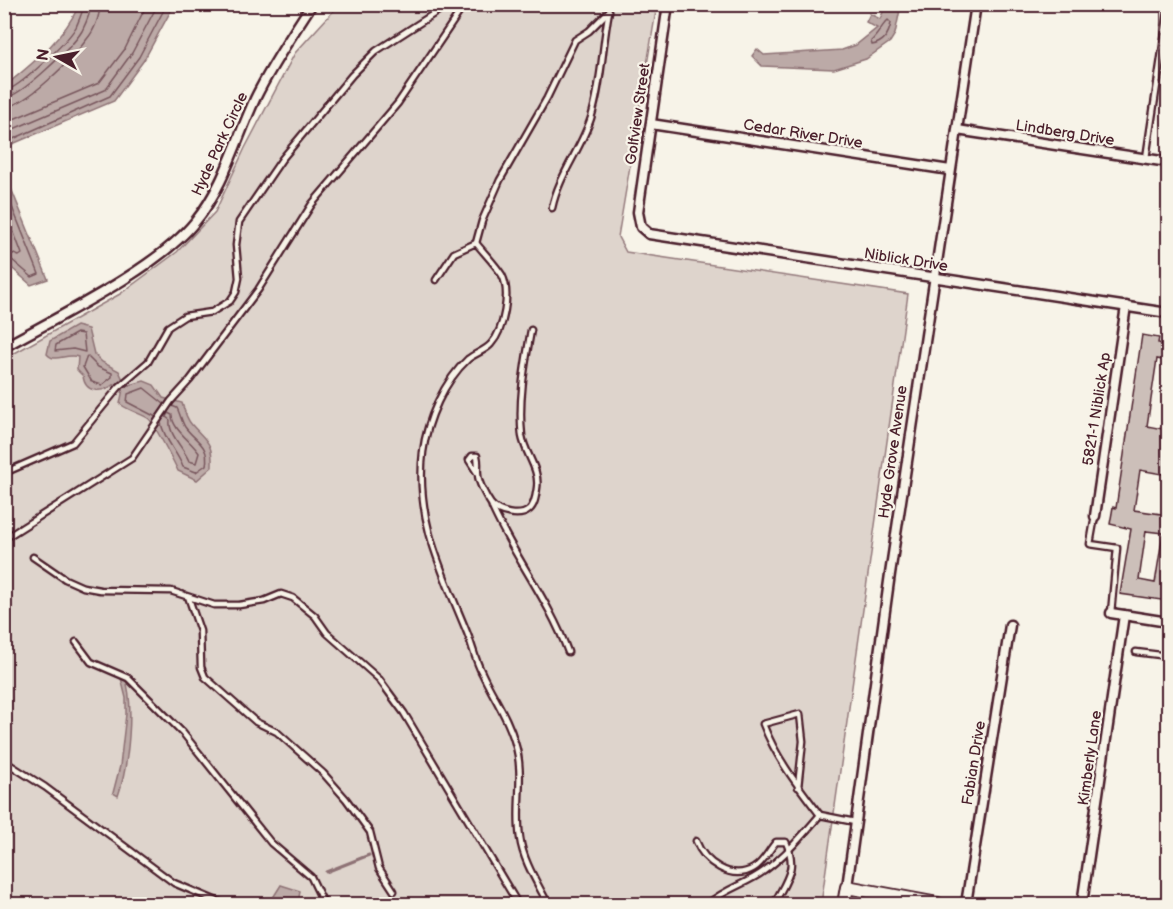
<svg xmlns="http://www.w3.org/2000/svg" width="1173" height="909" font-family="'Balsamiq Sans',sans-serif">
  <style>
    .green { fill: #ded4cc; stroke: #947a7c; stroke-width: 1.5 }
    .water { fill: #bcaaa7; stroke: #8e7275; stroke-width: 1.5 }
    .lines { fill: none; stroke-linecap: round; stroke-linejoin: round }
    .shore { stroke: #78575d; stroke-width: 1.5 }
    .stream { stroke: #8e7275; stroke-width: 3 }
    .building { fill: #ccbfb9; stroke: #4a1f2b; stroke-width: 1.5; fill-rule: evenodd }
    .lane-casing { stroke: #4a1f2b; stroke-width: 9 }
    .street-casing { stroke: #4a1f2b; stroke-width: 13 }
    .secondary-casing { stroke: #4a1f2b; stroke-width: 16 }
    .lane { stroke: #f7f3e8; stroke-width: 4.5 }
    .street { stroke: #f7f3e8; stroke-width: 8 }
    .secondary { stroke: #f7f3e8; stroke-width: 12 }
    .labels { text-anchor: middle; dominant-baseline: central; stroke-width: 4.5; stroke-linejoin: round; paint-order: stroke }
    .street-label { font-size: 15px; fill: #4a1f2b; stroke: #f7f3e8 }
  </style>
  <rect width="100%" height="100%" fill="#f7f3e8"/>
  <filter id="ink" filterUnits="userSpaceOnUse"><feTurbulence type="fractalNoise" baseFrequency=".0167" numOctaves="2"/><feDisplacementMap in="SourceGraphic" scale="12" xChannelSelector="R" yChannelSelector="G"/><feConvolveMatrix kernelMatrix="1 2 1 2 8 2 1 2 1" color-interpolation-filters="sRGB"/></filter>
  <g filter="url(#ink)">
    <polygon class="green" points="339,5 657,5 618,237 626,252 908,294 821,904 5,904 4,359 120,294 177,252 215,212 245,148 295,53"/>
    <g class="water">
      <path d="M79,5H174L144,60L114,101L10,145L6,176L48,279L31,285L5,262V86C33,63 64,39 79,5Z"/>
      <polygon points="886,5 901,5 895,34 890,42 866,59 834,69 762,66 752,56 757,49 764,55 842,50 856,45 877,28 866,22 870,14 880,19"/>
      <path d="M76,326L88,329L94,354L102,362L119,371L126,386L144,381L154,385L163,398L182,403C184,410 187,420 192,425C207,442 213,442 212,467L197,480L178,471C175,464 153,422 149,419C143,414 131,412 120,404L123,389L114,384C103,393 85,394 83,376L77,370L78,357C67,352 55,364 47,354L50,341Z"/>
      <path d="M120,674L125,677C135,705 128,768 118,796L113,793L120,766L126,714V698Z"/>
      <polygon points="281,885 300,891 298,904 269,904"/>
    </g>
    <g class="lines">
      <g class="shore">
        <path d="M888,20L891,23C889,34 884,43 872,45L871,41C879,34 881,26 888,20Z"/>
        <path d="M4,91C19,89 68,41 76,27C79,20 83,12 84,4"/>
        <path d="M4,98C21,97 73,46 82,31C86,23 91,13 91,4"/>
        <path d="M4,107C27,106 73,58 87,39C94,31 100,16 100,4"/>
        <polyline points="4,123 99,83 125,49 147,4"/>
        <polyline points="4,133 105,90 132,53 158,4"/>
        <polyline points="4,143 110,96 139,57 167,4"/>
        <polyline points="4,187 39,274 32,277 11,259 4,258"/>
        <polyline points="4,206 22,254 19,256 4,250"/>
        <polygon points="77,333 83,334 85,352 73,349 55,351 56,345"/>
        <polygon points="87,356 98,367 112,373 112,377 102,385 92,382 83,367"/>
        <path d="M168,413L172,415C172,429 191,441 199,453L196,463L189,461C183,447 168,434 170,420L166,417Z"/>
        <polyline points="156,417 127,402 128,394 144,388 164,404"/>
        <path d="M161,423C164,439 177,452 183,467L196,472L206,465C210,445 195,441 185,427C182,422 180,414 177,408L172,406"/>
      </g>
      <polyline class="stream" points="326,872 369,855"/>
    </g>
    <path class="building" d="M1142,335L1159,338L1158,343L1168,345V361L1157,359L1147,426L1168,430V475L1140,470L1134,510L1168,515V601L1120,594L1131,529L1110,524L1113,507L1116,508ZM1146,531L1163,533L1155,583L1139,580Z"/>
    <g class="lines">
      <defs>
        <g id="lane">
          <polyline points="1146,158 1168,12"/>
          <path d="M552,208C559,175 581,149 591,118C602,83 602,46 609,11"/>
          <polyline points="476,243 482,221 500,180 547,98 575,40 589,31 609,11"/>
          <path d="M436,280L454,253L476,243C484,253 495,264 502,275C511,292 504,330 491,344C485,351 475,353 468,359C444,381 427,420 423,452C415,519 442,571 466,630C472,644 475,660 482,673C493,697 508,717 515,743C525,774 515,806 520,838C523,861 538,884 548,904"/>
          <polyline points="4,473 73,443 119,387 148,362 168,327 185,316 212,312 230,301 236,292 239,278 236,245 239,222 282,159 352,75 376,51 449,4"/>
          <path d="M478,474L469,460L472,456H477C479,464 477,467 478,474C478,482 486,497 491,504C498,513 520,518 529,510C535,505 536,495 537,488C540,469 525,454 522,436C518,401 525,364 531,330"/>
          <path d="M492,507C514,557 549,600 568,652"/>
          <polyline points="1095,516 1090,544 1117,548 1111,613"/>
          <polyline points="4,539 132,458 171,401 190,380 258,290 312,204 398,103 465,4"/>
          <polyline points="33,557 65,579 83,587 100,590 171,591 214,605 239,605 264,601 281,594 293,598 315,616 327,633 379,679 404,713 518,904"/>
          <polyline points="189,599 200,631 201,667 205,677 256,722 277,732 323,773 346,799 370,832 379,868 394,891"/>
          <polyline points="76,642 91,662 128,678 183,733 271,843 311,877 324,904"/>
          <polyline points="1136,652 1168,656"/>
          <polyline points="4,761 45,787 174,883 224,904"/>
          <path d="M798,787L803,741L800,714L763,724C776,758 798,786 820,815"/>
          <path d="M696,841C704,862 731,882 754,868C763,863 769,850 776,842H786C798,869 786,880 774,904"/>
          <path d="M708,904C724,889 747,884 764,871C786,855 802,836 820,815L855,822"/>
        </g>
        <g id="street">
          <polyline points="668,4 638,212 641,227 649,234 1168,313"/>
          <polyline points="651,124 950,170"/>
          <polyline points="957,130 1168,162"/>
          <path d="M4,347C58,317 158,268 195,222C224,187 236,140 255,99C271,66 292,35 312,4"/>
          <polyline points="1095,516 1126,306"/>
          <polyline points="1111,613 1168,622"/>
          <polyline points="847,887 890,574 976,4"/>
          <polyline points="966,904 1010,625"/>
          <polyline points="1082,904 1124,615"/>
        </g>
        <polyline id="secondary" points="844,904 847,887 938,904"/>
      </defs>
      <use href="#lane" class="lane-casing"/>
      <use href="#street" class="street-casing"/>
      <use href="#secondary" class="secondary-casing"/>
      <use href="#lane" class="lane"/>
      <use href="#street" class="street"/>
      <use href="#secondary" class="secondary"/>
    </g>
  </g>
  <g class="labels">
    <g class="street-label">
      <text transform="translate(638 114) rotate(-82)">Golfview Street</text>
      <text transform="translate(1065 133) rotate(9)">Lindberg Drive</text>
      <text transform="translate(803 134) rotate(9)">Cedar River Drive</text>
      <text transform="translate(220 144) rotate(-65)">Hyde Park Circle</text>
      <text transform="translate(906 260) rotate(9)">Niblick Drive</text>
      <text transform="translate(1097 409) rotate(-81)">5821-1 Niblick Ap</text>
      <text transform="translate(893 452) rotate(-82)">Hyde Grove Avenue</text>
      <text transform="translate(1090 758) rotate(-82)">Kimberly Lane</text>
      <text transform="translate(974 763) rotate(-81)">Fabian Drive</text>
    </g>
  </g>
  <rect width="1173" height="909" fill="none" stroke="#f7f3e8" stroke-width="24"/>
  <rect x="12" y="12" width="1149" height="885" fill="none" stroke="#4a1f2b" stroke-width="2" filter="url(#ink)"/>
  <g transform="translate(57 57) rotate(279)" stroke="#f7f3e8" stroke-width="4.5" paint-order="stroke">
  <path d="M0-4.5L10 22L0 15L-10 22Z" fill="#4a1f2b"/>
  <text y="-9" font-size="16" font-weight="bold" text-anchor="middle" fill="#4a1f2b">N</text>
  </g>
</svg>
